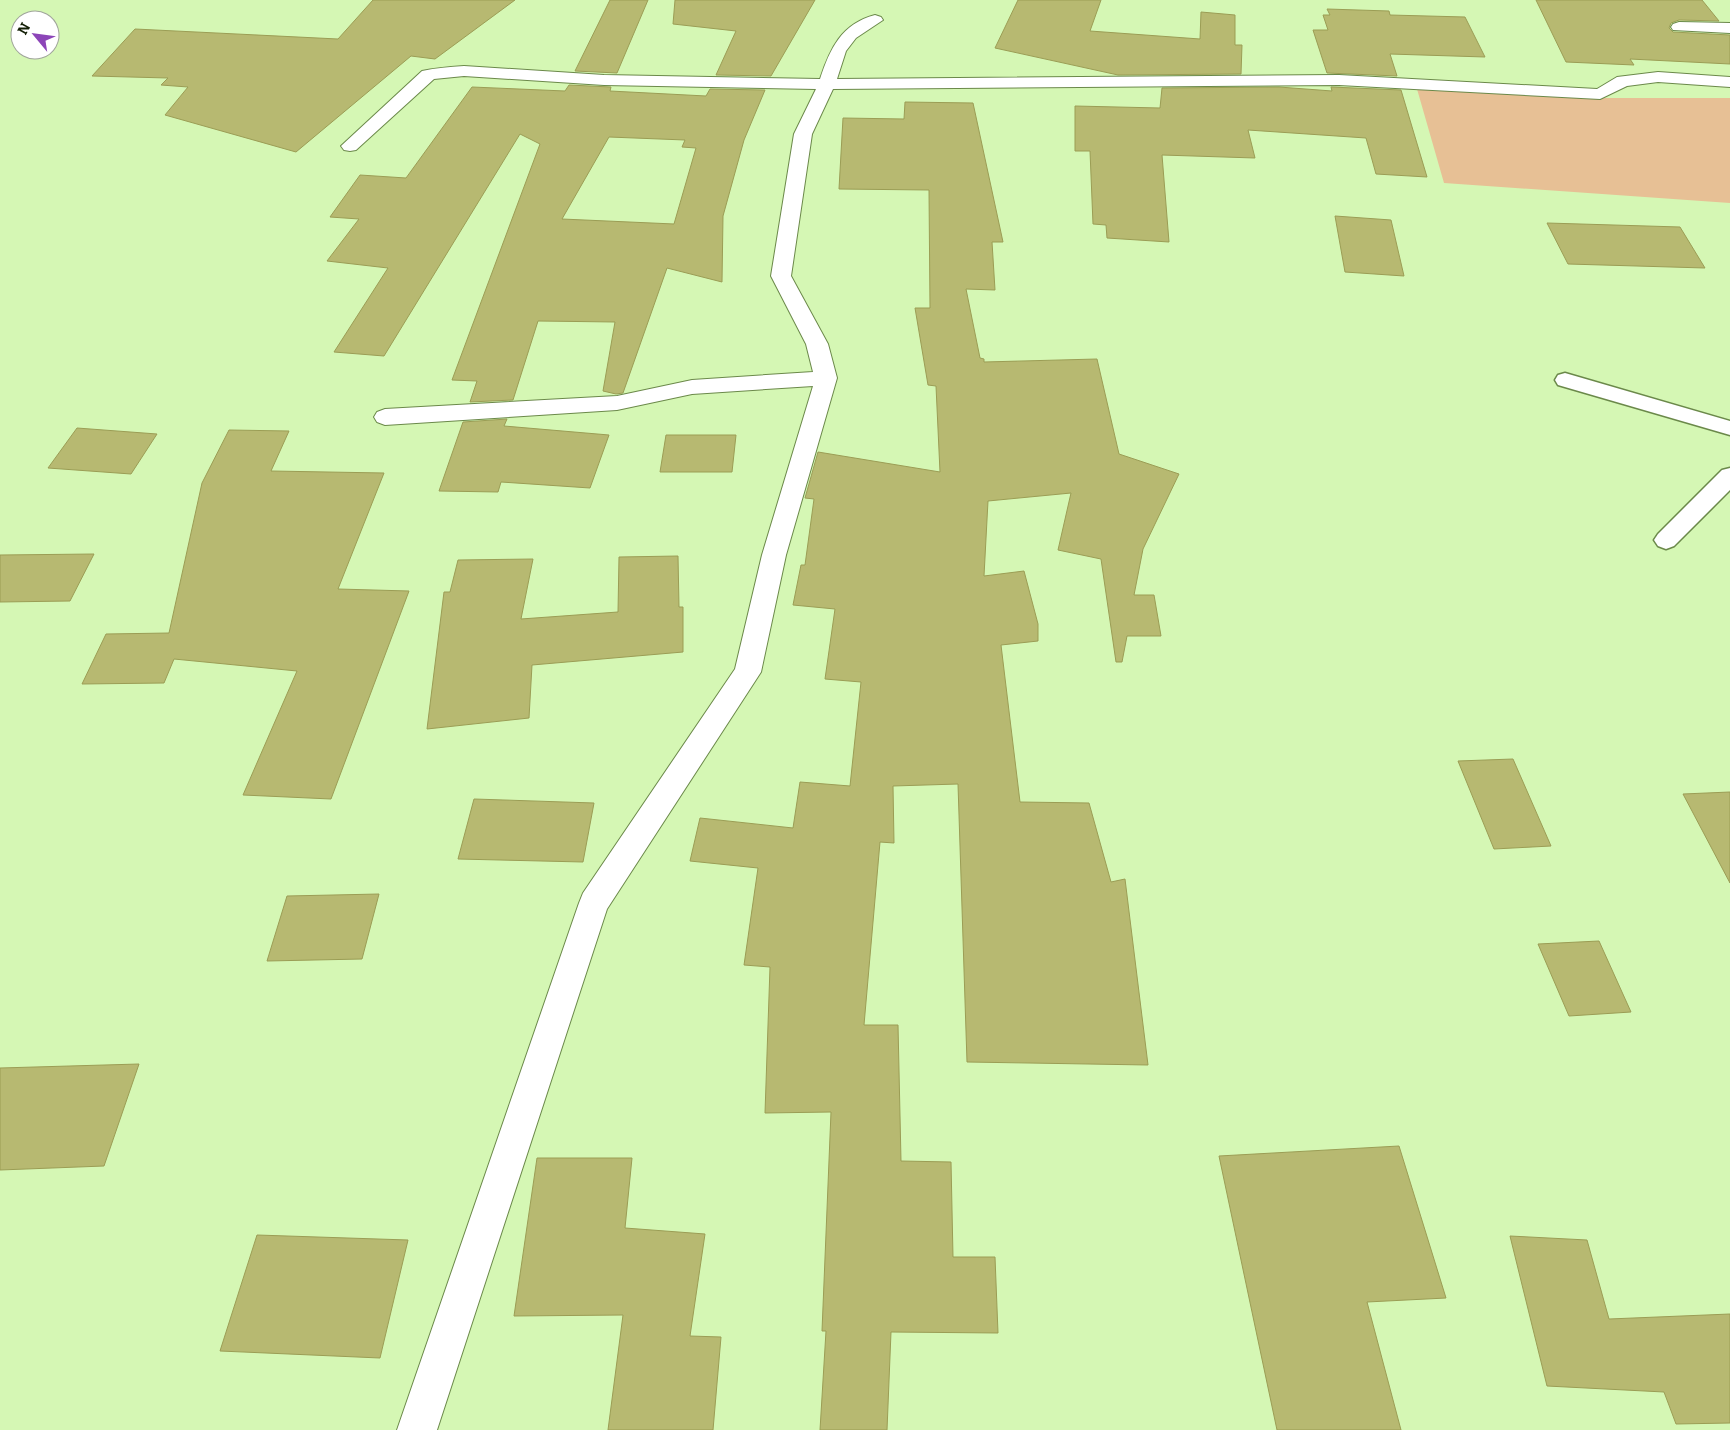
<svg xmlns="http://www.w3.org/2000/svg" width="1730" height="1430" font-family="Bitter,serif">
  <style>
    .green { fill: #e7c095 }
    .building { fill: #b7b971; stroke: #9b9d55; fill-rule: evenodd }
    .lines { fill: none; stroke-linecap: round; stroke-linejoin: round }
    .lane-casing { stroke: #6b894a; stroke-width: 3 }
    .street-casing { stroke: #6b894a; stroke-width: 2 }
    .lane { fill: #fff; fill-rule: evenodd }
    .street { fill: #fff; fill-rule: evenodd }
  </style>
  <rect width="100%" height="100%" fill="#d5f7b4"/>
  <polygon class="green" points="1417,89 1606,98 1730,98 1730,203 1444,183"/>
  <g class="building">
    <polygon points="373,0 515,0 435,59 411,56 296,152 165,115 188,87 161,85 168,78 92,76 135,29 338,39"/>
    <polygon points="610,0 648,0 617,73 575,71"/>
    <polygon points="675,0 815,0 771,76 716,75 736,31 673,24"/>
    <polygon points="1018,0 1101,0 1090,31 1200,39 1201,12 1235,15 1235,45 1242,45 1241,74 1118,75 995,48"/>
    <polygon points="1536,0 1702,0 1719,21 1679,20 1671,23 1669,28 1673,32 1730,35 1730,64 1630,59 1634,65 1566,62"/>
    <polygon points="1327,9 1389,11 1390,15 1465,17 1485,57 1390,54 1397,76 1327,73 1313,30 1328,30 1323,15 1330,15"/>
    <path d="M569,85L611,87L610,91L706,96L710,89L765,90L744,140L723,216L722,282L667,268L623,393L616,394L603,391L615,322L538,321L513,400L470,402L477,381L452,380L540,144L520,134L384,356L334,352L388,268L327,261L359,219L330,217L360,175L406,178L472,87L565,91ZM609,137L685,140L682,147L696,148L674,224L562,219Z"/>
    <polygon points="1279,87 1332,91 1331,87 1401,90 1427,177 1376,174 1366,138 1248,130 1255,158 1162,155 1169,242 1107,238 1106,225 1093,224 1090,151 1075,151 1075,106 1160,108 1162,88"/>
    <polygon points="905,102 973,103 1003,242 992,242 995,290 966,289 980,358 984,359 984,362 1097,359 1119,454 1179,474 1143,549 1134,595 1154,595 1161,636 1127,636 1122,662 1116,662 1101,559 1058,550 1071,493 988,501 984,576 1024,571 1038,624 1038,641 1001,645 1020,802 1089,803 1111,882 1125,879 1148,1065 967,1062 958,784 893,786 894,843 880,842 864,1025 898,1025 901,1161 951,1162 953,1257 995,1257 998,1333 891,1332 887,1430 820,1430 826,1331 822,1331 831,1112 765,1113 770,967 744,965 758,868 690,861 700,818 793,828 800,782 850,786 861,682 825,679 835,609 793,605 801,565 805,565 814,499 805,498 818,452 940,472 936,386 928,385 915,308 930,308 929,190 839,189 843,118 904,119"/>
    <polygon points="1335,216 1391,220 1404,276 1345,272"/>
    <polygon points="1547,223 1680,227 1705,268 1568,264"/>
    <polygon points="507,419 504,426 609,435 590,488 501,482 498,492 439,491 463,422"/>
    <polygon points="77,428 157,434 131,474 48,468"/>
    <polygon points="229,430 289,431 271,471 384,473 338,589 409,591 331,799 243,795 297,671 174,659 164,683 82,684 106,634 169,633 202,483"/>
    <polygon points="666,435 736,435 732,472 660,472"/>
    <polygon points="94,554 70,601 0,602 0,555"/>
    <polygon points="678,556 679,607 683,607 683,652 532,665 529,718 427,729 444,592 450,592 458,560 533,559 521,619 618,612 619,557"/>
    <polygon points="1513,759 1551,846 1494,849 1458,761"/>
    <polygon points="1730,792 1730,883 1683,794"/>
    <polygon points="474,799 594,803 583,862 458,859"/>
    <polygon points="379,894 362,959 267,961 287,896"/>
    <polygon points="1599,941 1631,1012 1569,1016 1538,944"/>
    <polygon points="139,1064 104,1166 0,1170 0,1068"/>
    <polygon points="1399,1146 1446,1298 1367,1302 1401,1430 1277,1430 1219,1156"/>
    <polygon points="537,1158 632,1158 625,1228 705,1234 690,1336 721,1337 713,1430 608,1430 623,1315 514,1316"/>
    <polygon points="257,1235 408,1240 380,1358 220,1351"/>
    <polygon points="1510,1236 1587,1240 1609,1319 1730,1314 1730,1423 1676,1424 1664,1392 1547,1386"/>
  </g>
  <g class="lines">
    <defs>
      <g id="lane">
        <polygon points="1565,373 1730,421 1730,435 1558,385 1555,380 1558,375"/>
        <polygon points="1730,468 1730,490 1674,546 1666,549 1658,546 1654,540 1658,534 1722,470"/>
      </g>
      <g id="street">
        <path d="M875,15L881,17L883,20L856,38L846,51L837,79L1339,75L1597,89L1617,77L1658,72L1730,77V87L1658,82L1627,86L1600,99L1339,85L833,89L812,134L791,276L828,344L837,378L786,555L761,672L607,909L437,1430H397L579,903L583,893L735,669L762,555L813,386L692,394L617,410L385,425L377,422L374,417L377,412L385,409L617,396L692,380L813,372L806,344L771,276L794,134L816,89L604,85L464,76L434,79L356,150L350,151L344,150L341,146L422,71C436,68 449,67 464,66L604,75L820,79C830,49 841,24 875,15Z"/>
        <polygon points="1679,22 1730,23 1730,33 1673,30 1671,27 1673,24"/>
      </g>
    </defs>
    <use href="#lane" class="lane-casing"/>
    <use href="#street" class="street-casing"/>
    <use href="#lane" class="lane"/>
    <use href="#street" class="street"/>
  </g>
  <g transform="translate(35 35) rotate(299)"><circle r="24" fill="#ffffff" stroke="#a0a59b"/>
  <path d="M0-4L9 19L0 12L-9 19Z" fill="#8c45b8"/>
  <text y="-8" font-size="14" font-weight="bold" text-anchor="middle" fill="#121e05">N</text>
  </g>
</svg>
